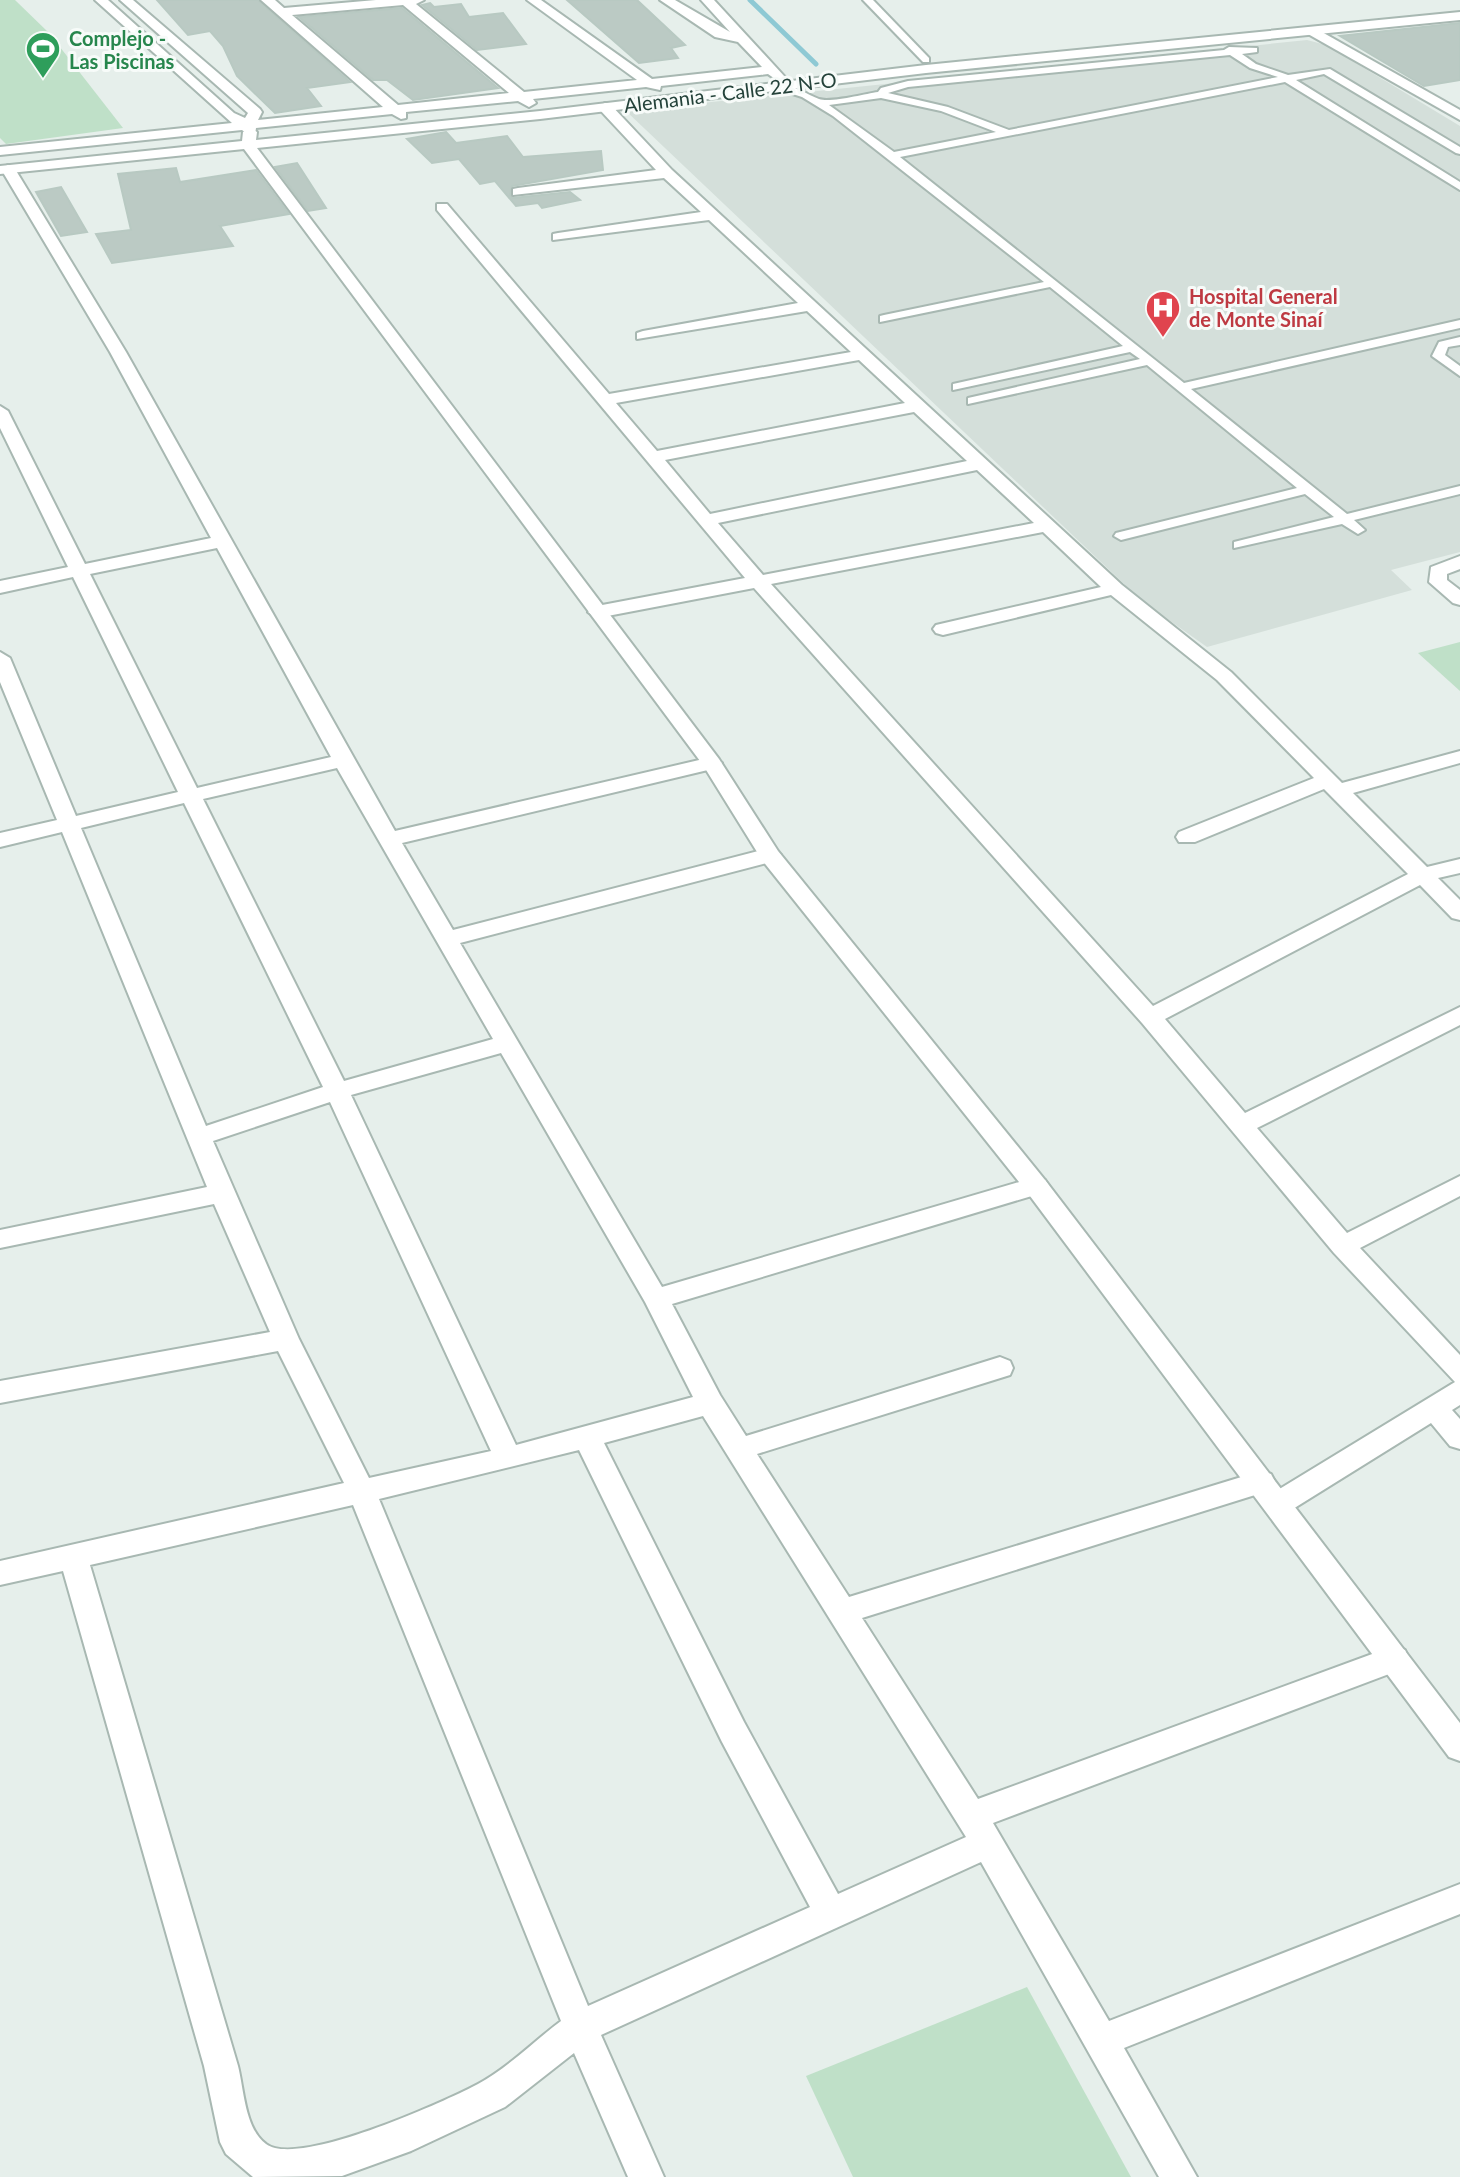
<svg xmlns="http://www.w3.org/2000/svg" width="1460" height="2177" font-family="Lato,sans-serif">
  <style>
    .built { fill: #d4dfda }
    .green { fill: #bfe0c8 }
    .lines { fill: none; stroke-linecap: round; stroke-linejoin: round }
    .stream { stroke: #8ec9d4; stroke-width: 5 }
    .building { fill: #bbcac4; stroke: #b8c9c2; stroke-width: 2 }
    .service-casing { stroke: #a8b8b2; stroke-width: 4 }
    .minor-casing { stroke: #a8b8b2; stroke-width: 4 }
    .tertiary-casing { stroke: #a8b8b2; stroke-width: 4 }
    .service { fill: #fff; fill-rule: evenodd }
    .minor { fill: #fff; fill-rule: evenodd }
    .tertiary { fill: #fff; fill-rule: evenodd }
    .labels { text-anchor: middle; dominant-baseline: central; stroke-width: 6; stroke-linejoin: round; paint-order: stroke }
    .far-leisure-label { font-size: 20px; font-weight: bold; fill: #27864d; stroke: #f7fbf9; text-anchor: start }
    .far-street-label { font-size: 20px; fill: #24423a; stroke: #f7fbf9 }
    .far-health-label { font-size: 20px; font-weight: bold; fill: #be3a42; stroke: #f7fbf9; text-anchor: start }
  </style>
  <rect width="100%" height="100%" fill="#e6efeb"/>
  <polygon class="built" points="1307,40 1326,45 1460,126 1460,552 1391,570 1412,590 1207,647 1142,601 626,111"/>
  <g class="green">
    <polygon points="0,0 15,0 49,33 123,128 6,144 0,138"/>
    <polygon points="1460,642 1460,691 1418,653"/>
    <polygon points="1027,1987 1131,2177 853,2177 806,2076"/>
  </g>
  <g class="lines">
    <polyline class="stream" points="750,0 816,64"/>
  </g>
  <g class="building">
    <polygon points="157,0 258,0 350,82 307,88 321,106 275,113 237,76 223,46 210,31 188,35"/>
    <polygon points="567,0 637,0 685,45 671,48 678,58 639,63"/>
    <polygon points="430,3 434,7 461,4 469,17 503,13 526,44 477,50 422,5"/>
    <polygon points="402,8 498,88 413,100 387,80 373,80 299,17"/>
    <polygon points="1460,23 1460,80 1424,86 1340,36"/>
    <polygon points="446,132 456,143 507,136 523,157 601,151 603,170 512,186 510,195 513,198 570,192 580,200 542,208 538,203 516,206 495,181 480,184 459,159 432,163 407,139"/>
    <polygon points="297,163 326,208 308,211 275,167"/>
    <polygon points="176,168 180,182 256,170 289,214 220,226 233,246 112,263 96,234 131,230 118,174"/>
    <polygon points="61,187 87,232 61,236 36,192"/>
  </g>
  <g class="lines">
    <defs>
      <g id="service">
        <polygon points="863,0 873,0 929,58 929,62 923,62"/>
        <path d="M1229,47L1257,48V52L1242,54L1256,64L1288,75L1330,69L1460,147V154L1456,153L1324,74L1296,80L1460,182V190L1285,82L900,157L1184,383L1460,320V328L1191,389L1347,514L1460,486V494L1354,520L1365,530L1358,534L1342,524L1234,548V542L1334,517L1305,494L1121,540L1114,536L1116,533L1297,488L1147,365L968,404V398L1140,359L1130,352L953,390V384L1123,346L1050,287L880,322V316L884,315L1044,282L833,116L802,97L771,87C785,79 806,94 819,99C831,103 864,94 878,92L881,88L908,81L1224,50ZM1230,55L1250,68L1278,77L1009,130L948,107L888,93L908,87ZM881,98L941,111L996,132L894,152L829,105Z"/>
        <polygon points="1460,337 1460,345 1448,347 1445,355 1460,366 1460,376 1432,356 1439,342"/>
      </g>
      <g id="minor">
        <path d="M95,0H108L234,113L245,118L248,113L120,0H133L260,109L262,112L258,120L383,107L261,0H275L284,8L376,0H424L416,4L524,92L637,80L527,0H541L652,79L762,67L738,42L715,37L660,0H675L730,32L701,0H714L785,77L778,81L768,74L661,86L660,90L646,87L533,99L536,103L529,107L518,101L406,112V118L401,119L392,114L256,128L255,135L250,136L242,130L0,155V147L232,123ZM403,5L509,93L398,105L292,15Z"/>
        <polygon points="1313,27 1460,110 1460,120 1308,34 1307,31"/>
        <path d="M605,103L610,104L672,170L1122,585L1231,672L1342,783L1460,751V763L1353,793L1427,867L1460,859V873L1438,878L1460,900V920L1452,918L1420,885L1165,1019L1245,1113L1460,1007V1025L1257,1128L1347,1233L1460,1176V1196L1360,1248L1460,1355V1405L1452,1410L1460,1419V1449L1450,1446L1431,1423L1288,1512L1278,1516L1268,1512L1264,1504L1268,1496L1455,1382L1334,1253L1142,1023L754,588L597,618L588,612L597,606L745,578L437,210V204H447L609,394L851,352L807,311L637,339V333L643,331L798,303L709,220L553,240V234L558,233L701,212L664,178L513,195V189L518,188L656,170L600,110L598,107ZM859,360L905,403L657,451L616,403ZM914,412L967,461L710,514L665,460ZM977,470L1034,523L763,575L718,523ZM1043,532L1101,587L936,625L933,629L936,633L943,635L1111,595L1217,680L1314,778L1179,832L1176,837L1179,842H1195L1324,789L1408,874L1153,1006L771,584Z"/>
        <path d="M8,165L15,169L126,352L395,831L712,757L722,763L712,769L402,843L453,930L770,848L781,855L778,860L460,943L662,1287L1036,1177L1045,1180L1049,1186L1045,1192L672,1304L720,1395L746,1436L1000,1357L1010,1361L1013,1368L1010,1375L757,1454L849,1597L1261,1471L1271,1474L1275,1482L1271,1490L862,1618L978,1799L1394,1646L1405,1650L1409,1659L1405,1668L993,1823L1109,2021L1460,1884V1914L1124,2048L1197,2177H1159L981,1862L601,2035L664,2177H628L574,2053L505,2107L411,2151L342,2176L253,2177L226,2154L220,2142L204,2066L63,1571L0,1585V1561L344,1483L278,1351L0,1403V1381L270,1332L214,1204L0,1248V1230L207,1187L62,832L0,847V833L57,820L0,682V652L10,658L76,816L178,792L73,577L0,593V581L68,567L0,428V406L8,411L85,564L211,538L110,352L1,169ZM217,548L331,757L197,788L90,574ZM337,768L493,1039L344,1081L203,799ZM184,803L323,1087L206,1126L81,828ZM501,1053L645,1302L693,1397L516,1445L351,1095ZM330,1102L491,1451L369,1478L299,1339L213,1141ZM703,1416L966,1837L838,1894L744,1722L604,1443ZM579,1450L722,1742L810,1907L588,2006L379,1499ZM353,1505L561,2021C534,2041 508,2068 478,2084C444,2102 298,2168 266,2144C245,2129 244,2090 238,2066L90,1565Z"/>
        <polygon points="1460,556 1460,569 1447,574 1447,580 1460,590 1460,605 1453,603 1429,582 1431,567"/>
      </g>
      <polygon id="tertiary" points="1460,12 1460,20 926,73 540,119 257,148 719,759 778,851 1045,1180 1460,1723 1460,1761 1449,1757 1027,1192 762,860 703,765 244,149 0,174 0,166 242,141 243,132 250,128 257,132 256,140 540,111 926,65"/>
    </defs>
    <use href="#service" class="service-casing"/>
    <use href="#minor" class="minor-casing"/>
    <use href="#tertiary" class="tertiary-casing"/>
    <use href="#service" class="service"/>
    <use href="#minor" class="minor"/>
    <use href="#tertiary" class="tertiary"/>
  </g>
  <defs>
    <symbol id="stadium-pin" viewBox="-11 -11 22 30"><path d="M0 17L-7.5 6A9.5 9.5 0 1 1 7.5 6Z" fill="#2e9e5b" stroke="#f7fbf9"/><path d="M0-5a6.5 5 0 1 0 0 10a6.5 5 0 1 0 0-10ZM-3.5-1.8h7v3.6h-7Z" fill="#fff"/></symbol>
    <symbol id="hospital-pin" viewBox="-11 -11 22 30"><path d="M0 17L-7.5 6A9.5 9.5 0 1 1 7.5 6Z" fill="#e0444e" stroke="#f7fbf9"/><path d="M-5-5h3v3.5h4V-5h3V5h-3V1.5h-4V5h-3Z" fill="#fff"/></symbol>
  </defs>
  <g fill-rule="evenodd">
    <use href="#stadium-pin" x="23" y="29" width="40" height="54"/>
    <use href="#hospital-pin" x="1143" y="288" width="40" height="54"/>
  </g>
  <g class="labels">
    <g class="far-leisure-label">
      <text x="69" y="38">Complejo -<tspan x="69" dy="23">Las Piscinas</tspan></text>
    </g>
    <g class="far-street-label">
      <text transform="translate(730 92) rotate(-7)">Alemania - Calle 22 N-O</text>
    </g>
    <g class="far-health-label">
      <text x="1189" y="296">Hospital General<tspan x="1189" dy="23">de Monte Sinaí</tspan></text>
    </g>
  </g>
</svg>
